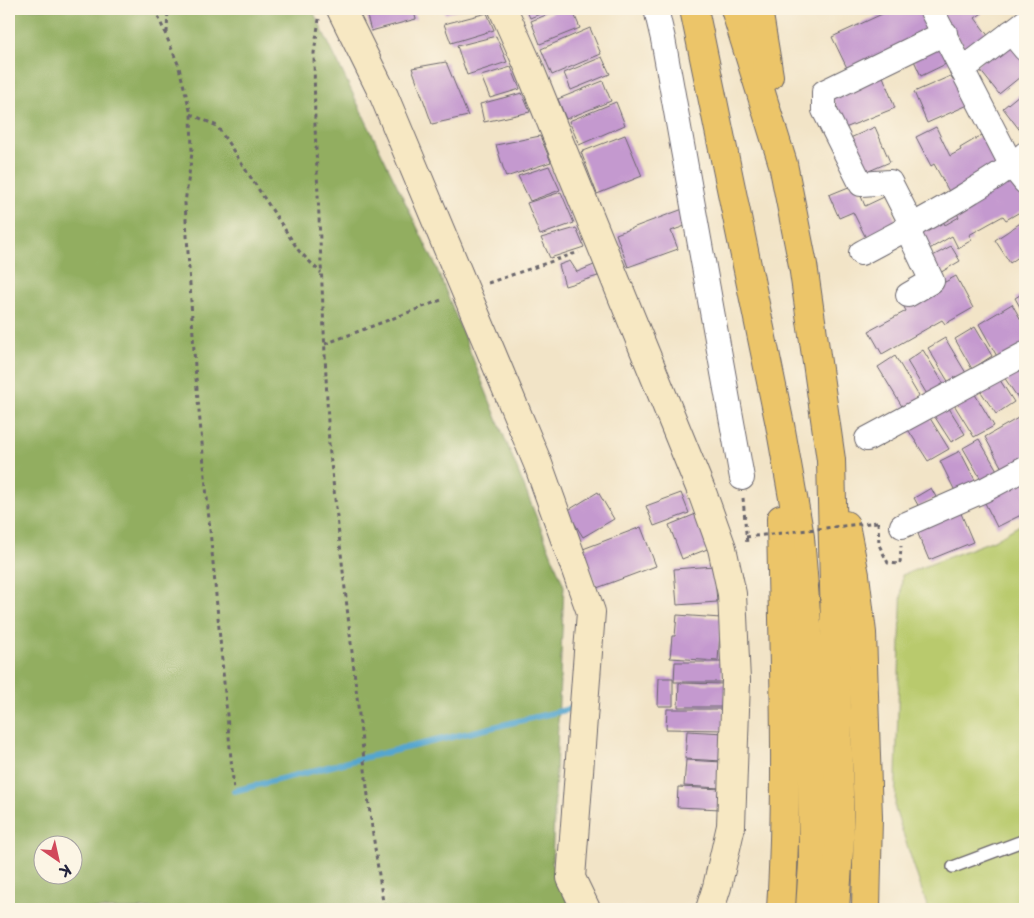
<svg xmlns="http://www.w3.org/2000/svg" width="1034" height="918" font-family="'Playpen Sans',sans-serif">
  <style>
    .green { fill: #b9ca6d; stroke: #6e7654 }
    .forest { fill: #92ae60; stroke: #5a684e; fill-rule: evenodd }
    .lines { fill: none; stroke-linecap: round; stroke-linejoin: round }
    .stream { stroke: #54a6cf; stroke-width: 6 }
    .building { fill: #c499cf }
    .lane-casing { stroke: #6b666c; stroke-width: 14 }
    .street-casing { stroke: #6b666c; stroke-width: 26 }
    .secondary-casing { stroke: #6b666c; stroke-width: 30 }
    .primary-casing { stroke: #6b666c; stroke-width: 30 }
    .path { stroke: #6b666c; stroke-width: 3; stroke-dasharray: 4 4; stroke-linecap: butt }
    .lane { stroke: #fff; stroke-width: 11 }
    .street { stroke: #fff; stroke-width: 24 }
    .secondary { stroke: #f7e8c3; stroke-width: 28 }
    .primary { stroke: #ecc569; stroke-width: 28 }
    .path-bridge { stroke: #6b666c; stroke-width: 3; stroke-dasharray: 4 4; stroke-linecap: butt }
  </style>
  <rect width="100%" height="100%" fill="#fcf5e5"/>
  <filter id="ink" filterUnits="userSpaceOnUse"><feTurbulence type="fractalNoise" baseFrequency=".02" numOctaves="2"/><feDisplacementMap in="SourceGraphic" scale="10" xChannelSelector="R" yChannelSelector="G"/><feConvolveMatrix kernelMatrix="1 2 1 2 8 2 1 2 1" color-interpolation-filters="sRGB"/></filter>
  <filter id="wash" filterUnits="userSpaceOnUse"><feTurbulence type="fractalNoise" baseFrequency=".0096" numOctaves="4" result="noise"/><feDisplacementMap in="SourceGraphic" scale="20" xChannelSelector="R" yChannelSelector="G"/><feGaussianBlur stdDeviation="1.12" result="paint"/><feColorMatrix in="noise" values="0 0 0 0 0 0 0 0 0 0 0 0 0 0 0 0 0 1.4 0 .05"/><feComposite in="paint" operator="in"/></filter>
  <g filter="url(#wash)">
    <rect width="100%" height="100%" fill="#f2e4c7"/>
    <polygon class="green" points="1025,522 1025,909 928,909 895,809 902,575 994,540"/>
    <path class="forest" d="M9,9H312L435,264L564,586L552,863L571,909H9ZM42,846H72V876H42Z"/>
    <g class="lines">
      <polyline class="stream" points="234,791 363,758 578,707"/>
    </g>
    <g id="blocks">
      <g class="building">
        <polygon points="365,9 413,9 416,19 371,31"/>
        <polygon points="444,9 462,9 445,14"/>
        <polygon points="526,9 552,9 530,18"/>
        <polygon points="561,9 572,9 580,28 540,44 531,21"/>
        <polygon points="893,9 918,9 931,35 848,70 832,37"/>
        <polygon points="938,9 988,9 975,18 992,41 971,57"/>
        <polygon points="487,13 494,30 451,43 444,24"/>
        <polygon points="590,28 601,54 552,75 541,49"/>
        <polygon points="496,36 507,62 467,75 457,46"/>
        <polygon points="940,40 950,62 921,76 911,54"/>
        <polygon points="1008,40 1025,62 1025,73 999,94 976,65"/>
        <polygon points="602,57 610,74 571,90 564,73"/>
        <polygon points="446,62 468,116 432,124 412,68"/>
        <polygon points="511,67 520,89 490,98 481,76"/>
        <polygon points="881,71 895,108 845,128 830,91"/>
        <polygon points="955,74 968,105 927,123 914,92"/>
        <polygon points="603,81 611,101 566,119 558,99"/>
        <polygon points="1025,90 1025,137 1003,108"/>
        <polygon points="522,93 530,112 484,122 480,104"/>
        <polygon points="616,102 625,125 579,145 569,121"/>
        <polygon points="875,127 890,162 862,174 848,139"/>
        <polygon points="936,127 950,156 961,150 960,148 982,135 1001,170 952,197 934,164 931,166 916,137"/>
        <polygon points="625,135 642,176 597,194 581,152"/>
        <polygon points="540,136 551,162 506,177 496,145"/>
        <polygon points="549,166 560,190 530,201 518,176"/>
        <polygon points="1014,176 1025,197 1025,209 1006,220 1003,216 969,235 972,240 958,248 952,236 926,251 916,233 942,219 945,225 959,217 955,210"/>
        <polygon points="856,184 865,206 884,197 897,223 866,238 853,212 839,218 829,195"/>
        <polygon points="561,192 574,223 540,235 527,203"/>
        <polygon points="691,206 696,222 671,231 678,249 628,267 616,234"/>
        <polygon points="1025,220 1025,265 1020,256 1010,263 995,240"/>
        <polygon points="576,228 584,247 550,258 541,238"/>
        <polygon points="951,246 960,261 938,274 929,258"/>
        <polygon points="570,261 577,272 594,265 598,276 565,286 559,265"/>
        <polygon points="956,276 973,308 945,324 942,320 882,354 869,331 906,311 903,305"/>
        <polygon points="1025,292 1025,316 1015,298"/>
        <polygon points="1012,304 1025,327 1025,344 999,360 979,324"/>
        <polygon points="975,327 992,356 972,369 955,339"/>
        <polygon points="945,338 966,373 949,383 928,348"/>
        <polygon points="923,350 945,386 928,396 907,361"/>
        <polygon points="895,356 923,403 906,413 878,367"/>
        <polygon points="1016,364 1025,378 1025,397 1020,401 1002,374"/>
        <polygon points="998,377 1014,402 996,414 979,389"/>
        <polygon points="973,391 994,426 974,437 953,403"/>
        <polygon points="947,405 965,434 951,442 933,414"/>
        <polygon points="1025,414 1025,460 1004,472 985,437"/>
        <polygon points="928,415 949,449 928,461 907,428"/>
        <polygon points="979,439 998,472 982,481 963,448"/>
        <polygon points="960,451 976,482 956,493 940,461"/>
        <polygon points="1025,478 1025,513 997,527 983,499"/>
        <polygon points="931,488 936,497 919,507 914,498"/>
        <polygon points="598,492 614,519 583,537 567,511"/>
        <polygon points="681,493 689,513 654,526 646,506"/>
        <polygon points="960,511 973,542 929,560 916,529"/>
        <polygon points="696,514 710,548 682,559 669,525"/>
        <polygon points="641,527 656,566 597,588 583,549"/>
        <polygon points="714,566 717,602 677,605 674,569"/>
        <polygon points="677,615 721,618 718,661 670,658 672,636 675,636"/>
        <polygon points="675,662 722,662 722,682 674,682"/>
        <polygon points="659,678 673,678 673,706 658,706"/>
        <polygon points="679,683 725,684 725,707 678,707"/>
        <polygon points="667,709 723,709 723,730 666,729"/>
        <polygon points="687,731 725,733 723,761 685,759"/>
        <polygon points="686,760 722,762 721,788 684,786"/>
        <polygon points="678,787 722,789 721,809 677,807"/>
      </g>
    </g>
  </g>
  <g filter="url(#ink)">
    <use href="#blocks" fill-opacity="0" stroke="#6b666c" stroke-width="1"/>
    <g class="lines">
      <defs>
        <polyline id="lane" points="953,867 1025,840"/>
        <g id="street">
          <polyline points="656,9 663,39 742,478"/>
          <polyline points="931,9 1012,166 1025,182"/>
          <polyline points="1011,32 1025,49"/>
          <polyline points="962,70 1025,22"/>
          <polyline points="913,227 890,182 861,184 824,110 824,92 945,33"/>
          <polyline points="907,229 932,281 908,295"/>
          <path d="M861,253C898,233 936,214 972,191C991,180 1009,169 1025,154"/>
          <polyline points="867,439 1025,354"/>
          <polyline points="902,526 984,490 1025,468"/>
        </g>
        <g id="secondary">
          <polyline points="341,9 384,96 538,464 591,612 571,878 586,909"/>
          <polyline points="503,9 528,65 703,495 722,548 732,594 736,681 731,826 717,887 710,909"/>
        </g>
        <g id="primary">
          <polyline points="694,9 780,425 800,537 808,637 812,753 813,863 810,909"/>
          <polyline points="735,9 783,164 803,265 831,460 840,836 835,909"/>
          <polyline points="758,9 769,76"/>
          <polyline points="845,525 855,575 862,633 868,817 866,909"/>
          <path d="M781,909C789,779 783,649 781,519"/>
        </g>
      </defs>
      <use href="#lane" class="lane-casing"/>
      <use href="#street" class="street-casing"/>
      <use href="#secondary" class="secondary-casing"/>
      <use href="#primary" class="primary-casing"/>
      <g class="path">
        <polyline points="155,9 178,64 191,114 192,153 185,203 195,367 234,791"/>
        <polyline points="319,19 314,53 315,126 329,445 370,814 384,909"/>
        <polyline points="167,33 168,9"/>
        <polyline points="191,114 217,126 299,251 321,273"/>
        <polyline points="488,283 579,252"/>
        <polyline points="325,344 444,299"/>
        <polyline points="743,498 747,544"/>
        <polyline points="878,522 879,545 888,563 900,564 901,546"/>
      </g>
      <use href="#lane" class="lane"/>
      <use href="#street" class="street"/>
      <use href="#secondary" class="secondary"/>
      <use href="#primary" class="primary"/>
      <polyline class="path-bridge" points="746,537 878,522"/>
    </g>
  </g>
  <rect width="1034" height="918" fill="none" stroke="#fcf5e5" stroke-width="30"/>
  <g transform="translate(58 860) rotate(146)"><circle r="24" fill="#fcf5e5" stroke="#a5a1a1"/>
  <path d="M0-4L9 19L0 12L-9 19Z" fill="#d1495b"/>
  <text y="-8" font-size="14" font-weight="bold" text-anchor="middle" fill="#22223b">K</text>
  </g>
</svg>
